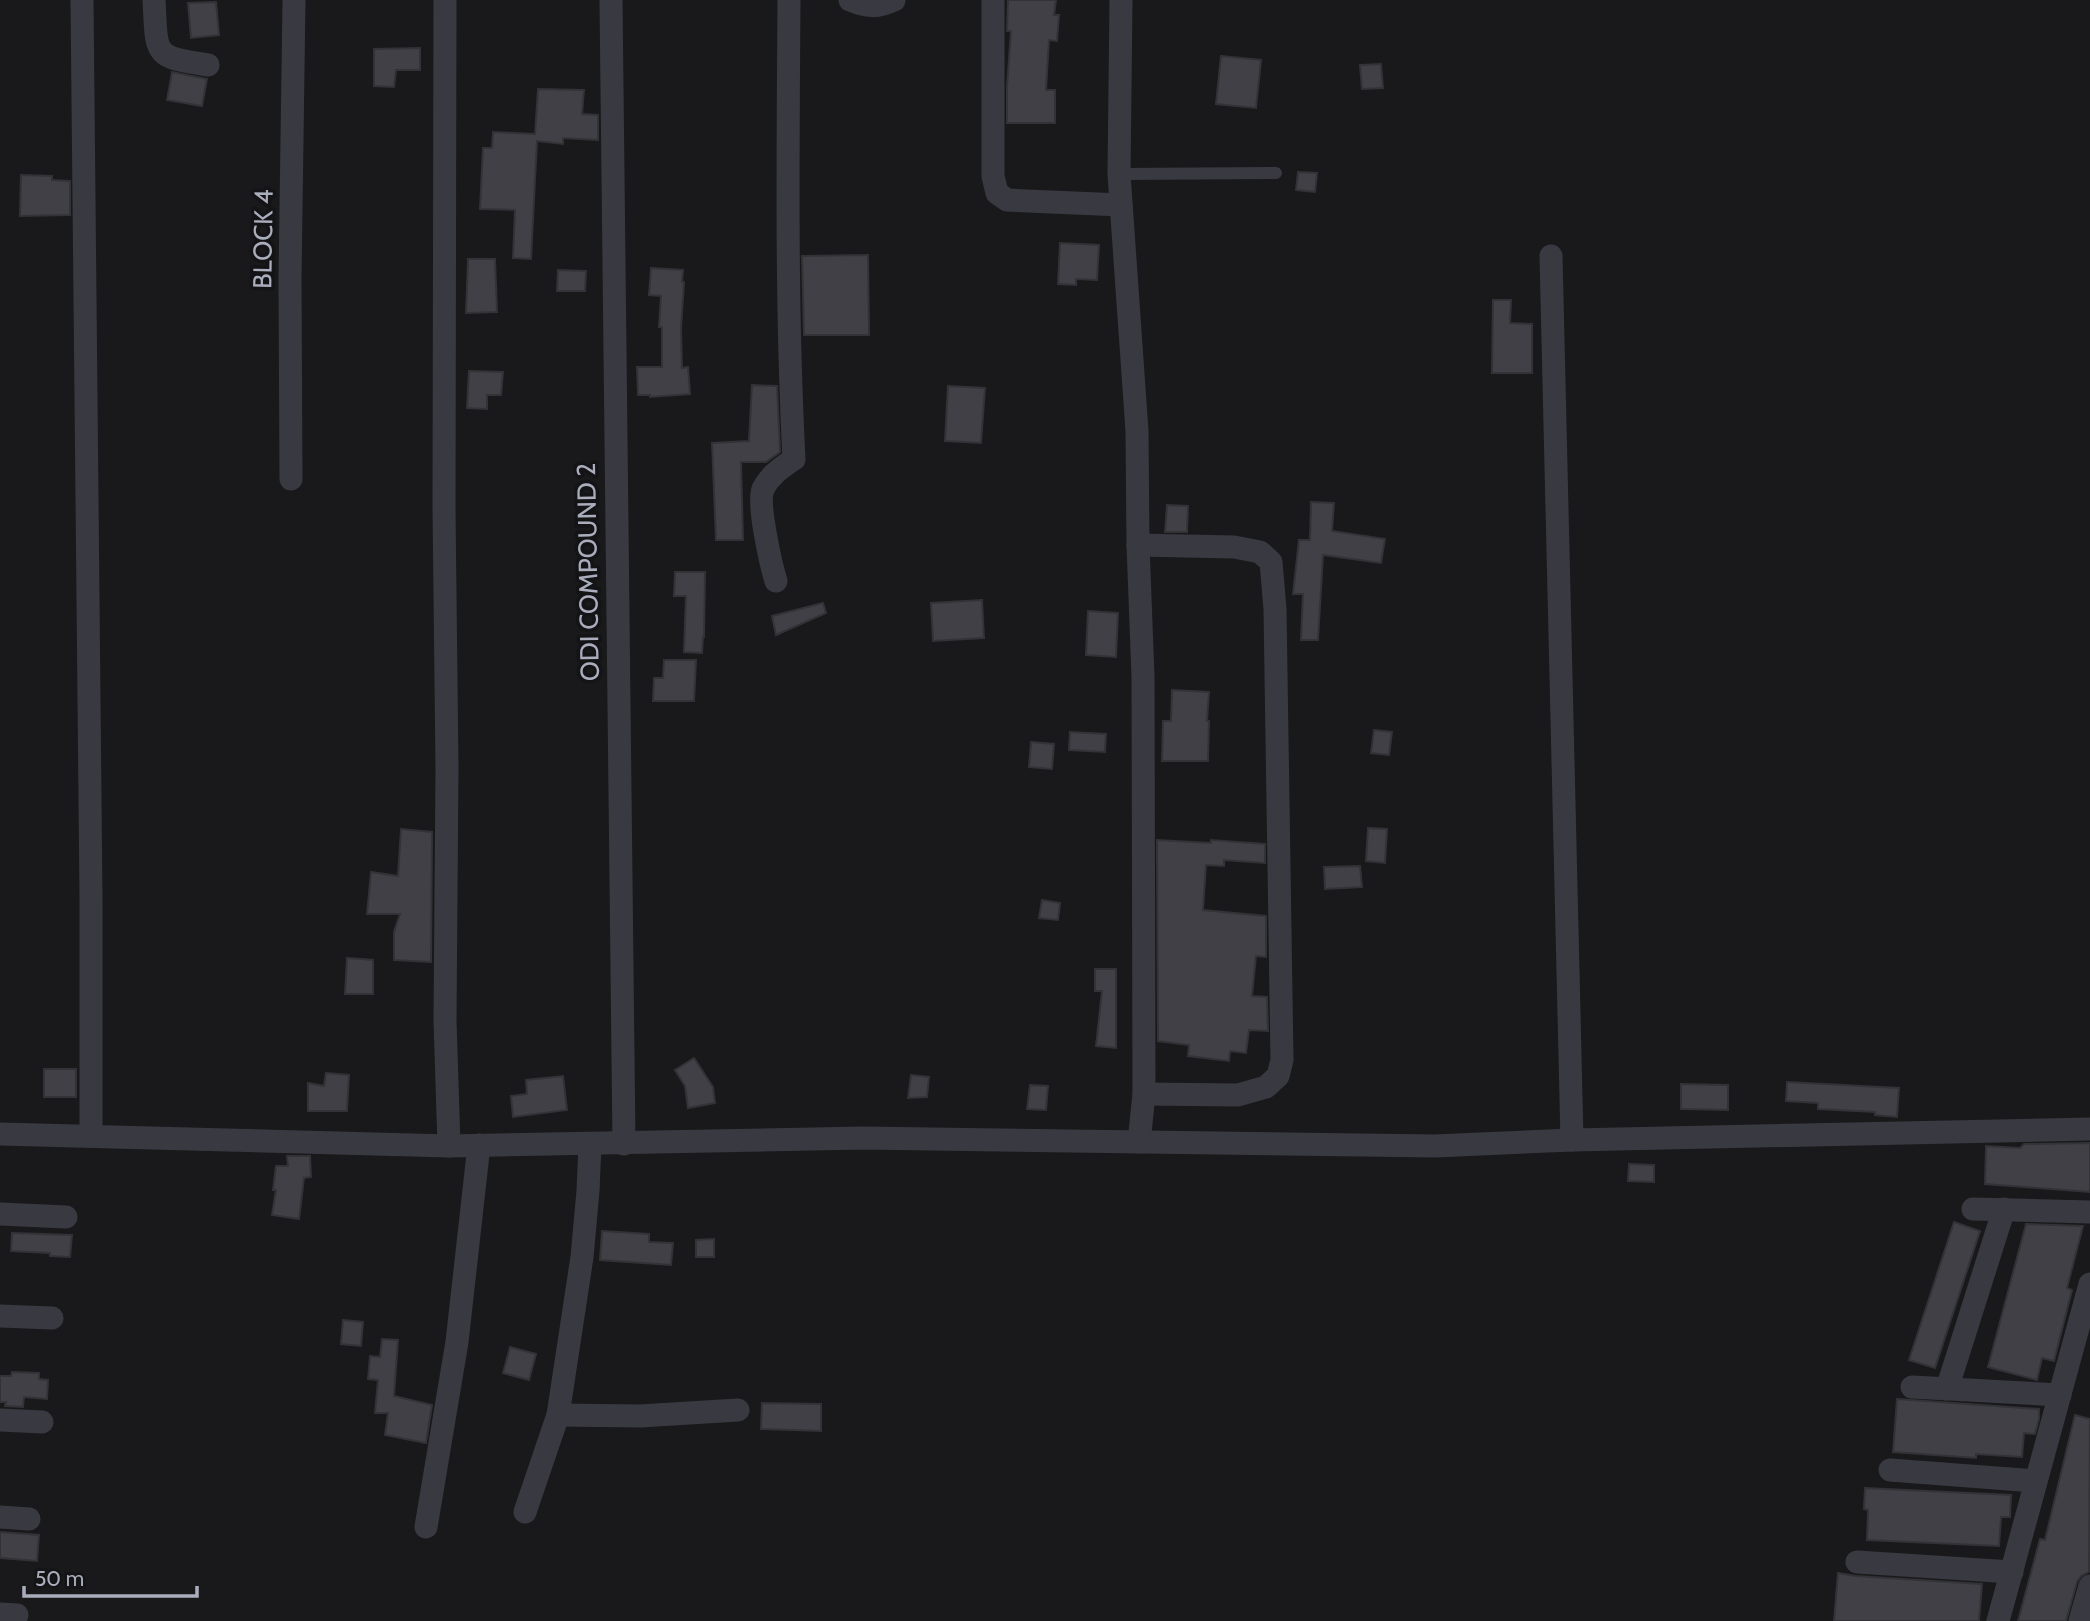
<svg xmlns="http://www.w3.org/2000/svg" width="2090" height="1621" font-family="Cabin,sans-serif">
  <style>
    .building { fill: #404046; stroke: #333237; stroke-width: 2 }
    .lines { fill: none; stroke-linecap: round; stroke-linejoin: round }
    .service { stroke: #393a41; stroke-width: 12 }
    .minor { stroke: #393a41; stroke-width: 23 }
    .labels { text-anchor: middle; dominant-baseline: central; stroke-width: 7; stroke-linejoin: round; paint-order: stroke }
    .street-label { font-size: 26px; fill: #aaaebc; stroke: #141316 }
  </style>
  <rect width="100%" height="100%" fill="#19191b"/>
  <g class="building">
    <polygon points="1008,0 1056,0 1054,15 1059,15 1057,41 1049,40 1046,90 1055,90 1055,123 1007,123 1007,87 1011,31 1007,31"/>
    <polygon points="216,2 219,35 191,38 188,3"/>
    <polygon points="420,48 420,70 396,70 394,87 374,86 374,49"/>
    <polygon points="1221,56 1261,60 1256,108 1216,104"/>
    <polygon points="1381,64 1383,88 1362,89 1360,65"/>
    <polygon points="172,72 207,79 202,106 167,100"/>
    <polygon points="538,89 584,90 582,114 598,115 598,140 563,138 563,144 537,141 531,259 513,258 515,210 480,209 483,148 492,148 493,132 535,134"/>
    <polygon points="1298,172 1317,173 1315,192 1296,190"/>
    <polygon points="21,175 52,176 52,180 70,181 70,215 20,216"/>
    <polygon points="1060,243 1099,245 1097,280 1076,279 1076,285 1058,284"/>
    <polygon points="868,255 869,335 804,335 802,256"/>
    <polygon points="468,259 495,259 497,312 466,313"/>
    <polygon points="651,268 683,270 682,282 684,282 681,328 682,368 688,367 690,394 650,397 650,395 638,395 637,367 662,367 662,327 659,327 661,296 649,295"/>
    <polygon points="558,270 586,271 585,291 557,291"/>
    <polygon points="1493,300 1511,300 1510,323 1532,324 1532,373 1492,373"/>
    <polygon points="469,371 503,372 501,395 487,395 487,409 467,408"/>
    <polygon points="752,385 777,386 780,452 766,462 741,462 743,540 716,540 712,443 749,441"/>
    <polygon points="948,386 985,388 981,443 945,441"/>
    <polygon points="1311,502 1334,503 1332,531 1385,539 1381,563 1323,555 1318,640 1301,640 1303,594 1293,594 1299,540 1310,540"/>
    <polygon points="1167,505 1188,506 1187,532 1165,532"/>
    <polygon points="675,572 705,572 704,637 703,637 702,653 684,652 686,596 674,596"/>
    <polygon points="982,600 984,638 933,641 931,603"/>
    <polygon points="823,603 826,613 776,635 772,616"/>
    <polygon points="1088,611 1118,613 1116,657 1086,655"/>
    <polygon points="664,660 696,660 694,701 653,701 654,678 663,678"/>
    <polygon points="1172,690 1209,692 1207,721 1209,721 1208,761 1162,761 1163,721 1171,721"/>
    <polygon points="1374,730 1392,732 1389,755 1371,753"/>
    <polygon points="1070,732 1106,734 1105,752 1069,750"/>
    <polygon points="1031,742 1054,744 1052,769 1029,767"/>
    <polygon points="1368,828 1387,829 1385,863 1366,861"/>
    <polygon points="401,829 432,832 431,962 394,960 394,932 400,914 367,914 371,872 398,876"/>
    <polygon points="1157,840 1211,843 1211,840 1265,844 1265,863 1224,860 1224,866 1206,865 1203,910 1266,916 1266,957 1256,956 1252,996 1267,997 1268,1031 1249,1030 1246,1053 1230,1051 1229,1061 1188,1056 1189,1045 1158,1041"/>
    <polygon points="1360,866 1362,887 1325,889 1324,867"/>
    <polygon points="1042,900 1060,903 1058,920 1039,918"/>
    <polygon points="347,958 373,960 373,994 345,994"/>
    <polygon points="1095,969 1116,969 1116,1048 1096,1046 1102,991 1095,991"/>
    <polygon points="694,1058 713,1087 715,1103 688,1108 685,1086 675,1070"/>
    <rect x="44" y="1069" width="32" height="28"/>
    <polygon points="326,1073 349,1075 347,1111 308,1111 308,1083 324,1086"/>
    <polygon points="911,1075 929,1077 927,1097 908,1098"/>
    <polygon points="563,1076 567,1110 513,1117 511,1096 527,1094 526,1080"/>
    <polygon points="1787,1082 1899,1088 1897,1117 1875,1115 1875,1112 1818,1109 1818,1103 1786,1101"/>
    <polygon points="1681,1084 1728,1085 1728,1110 1681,1109"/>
    <polygon points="1030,1085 1048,1086 1046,1110 1027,1109"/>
    <polygon points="2090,1143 2090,1192 1985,1184 1986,1146 2020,1148 2024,1144"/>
    <polygon points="287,1156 310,1156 311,1177 304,1178 299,1219 272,1215 276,1190 273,1190 276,1166 288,1166"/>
    <polygon points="1629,1164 1654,1165 1654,1182 1628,1181"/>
    <polygon points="1954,1222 1980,1231 1935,1368 1909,1360"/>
    <polygon points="2026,1224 2083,1226 2067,1288 2072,1290 2054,1361 2042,1358 2037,1380 1988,1367"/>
    <polygon points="602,1231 649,1234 649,1242 673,1243 671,1265 600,1260"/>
    <polygon points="12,1233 72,1235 70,1257 50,1256 50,1253 11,1251"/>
    <polygon points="714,1239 714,1257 696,1257 696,1240"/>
    <polygon points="343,1320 363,1322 361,1346 341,1344"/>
    <polygon points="382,1339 398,1340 394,1396 432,1405 426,1443 385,1435 388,1413 375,1413 378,1380 368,1379 370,1356 380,1357"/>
    <polygon points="510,1347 536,1354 529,1380 503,1373"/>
    <polygon points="12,1372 39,1373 39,1379 48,1380 47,1399 24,1397 23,1407 5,1406 6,1402 0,1402 0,1376 11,1376"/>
    <polygon points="1897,1399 2039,1409 2039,1419 2035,1434 2024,1433 2022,1457 1976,1454 1976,1458 1893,1452"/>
    <polygon points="762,1403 821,1404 821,1431 761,1429"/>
    <polygon points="2075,1415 2090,1419 2089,1572 2081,1576 2077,1582 2066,1621 2018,1621 2040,1539 2045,1540"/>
    <polygon points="1865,1488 2011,1495 2010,1517 2001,1517 1999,1546 1867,1540 1868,1510 1864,1509"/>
    <polygon points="0,1532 39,1535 37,1561 0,1558"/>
    <polygon points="1838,1573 1856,1576 1982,1584 1979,1621 1834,1621"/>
  </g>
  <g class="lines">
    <polyline class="service" points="1119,174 1276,173"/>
    <g class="minor">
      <polyline points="82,0 91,898 91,1136"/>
      <path d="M154,0C157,55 152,57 208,65"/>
      <polyline points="445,0 444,507 447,768 445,1021 449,1146"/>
      <polyline points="611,0 624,1144"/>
      <path d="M850,0C866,7 878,8 894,0"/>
      <polyline points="993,0 993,176 997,193 1007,200 1121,205"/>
      <polyline points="1121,0 1119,174 1137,431 1138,545 1143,677 1144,1094 1139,1142"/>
      <polyline points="1551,256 1572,1140"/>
      <polyline points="291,479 290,279 294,0"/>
      <polyline points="1138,545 1234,547 1260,552 1271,562 1275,609 1282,1060 1278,1076 1266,1087 1238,1095 1144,1094"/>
      <path d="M776,581C771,565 757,503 763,489C770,475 781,468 794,459C786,306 788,153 789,0"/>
      <polyline points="0,1134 449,1146 863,1138 1435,1146 1572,1140 2090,1129"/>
      <polyline points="1973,1209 2090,1212"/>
      <polyline points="0,1214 66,1217"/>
      <polyline points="0,1316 52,1318"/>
      <polyline points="1912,1387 2060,1395"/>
      <polyline points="1947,1389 2004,1209"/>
      <polyline points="558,1415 640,1416 738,1410"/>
      <polyline points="0,1420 42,1422"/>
      <polyline points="1890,1470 2036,1481"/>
      <polyline points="525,1512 558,1415 582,1257 588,1191 590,1144"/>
      <polyline points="0,1517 29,1519"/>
      <polyline points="426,1527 457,1342 479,1145"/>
      <polyline points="1857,1562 2012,1572"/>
      <polyline points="0,1614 17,1615"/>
      <polyline points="1998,1621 2090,1284"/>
      <polyline points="2080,1621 2090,1586"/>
    </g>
  </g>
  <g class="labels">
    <g class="street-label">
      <text transform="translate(263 239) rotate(-89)">BLOCK 4</text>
      <text transform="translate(588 572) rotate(-91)">ODI COMPOUND 2</text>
    </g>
  </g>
  <path d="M24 1586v10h173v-10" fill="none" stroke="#aaaebc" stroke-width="3.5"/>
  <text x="35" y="1586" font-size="21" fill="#aaaebc" stroke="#141316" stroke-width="5" paint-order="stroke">50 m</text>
</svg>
